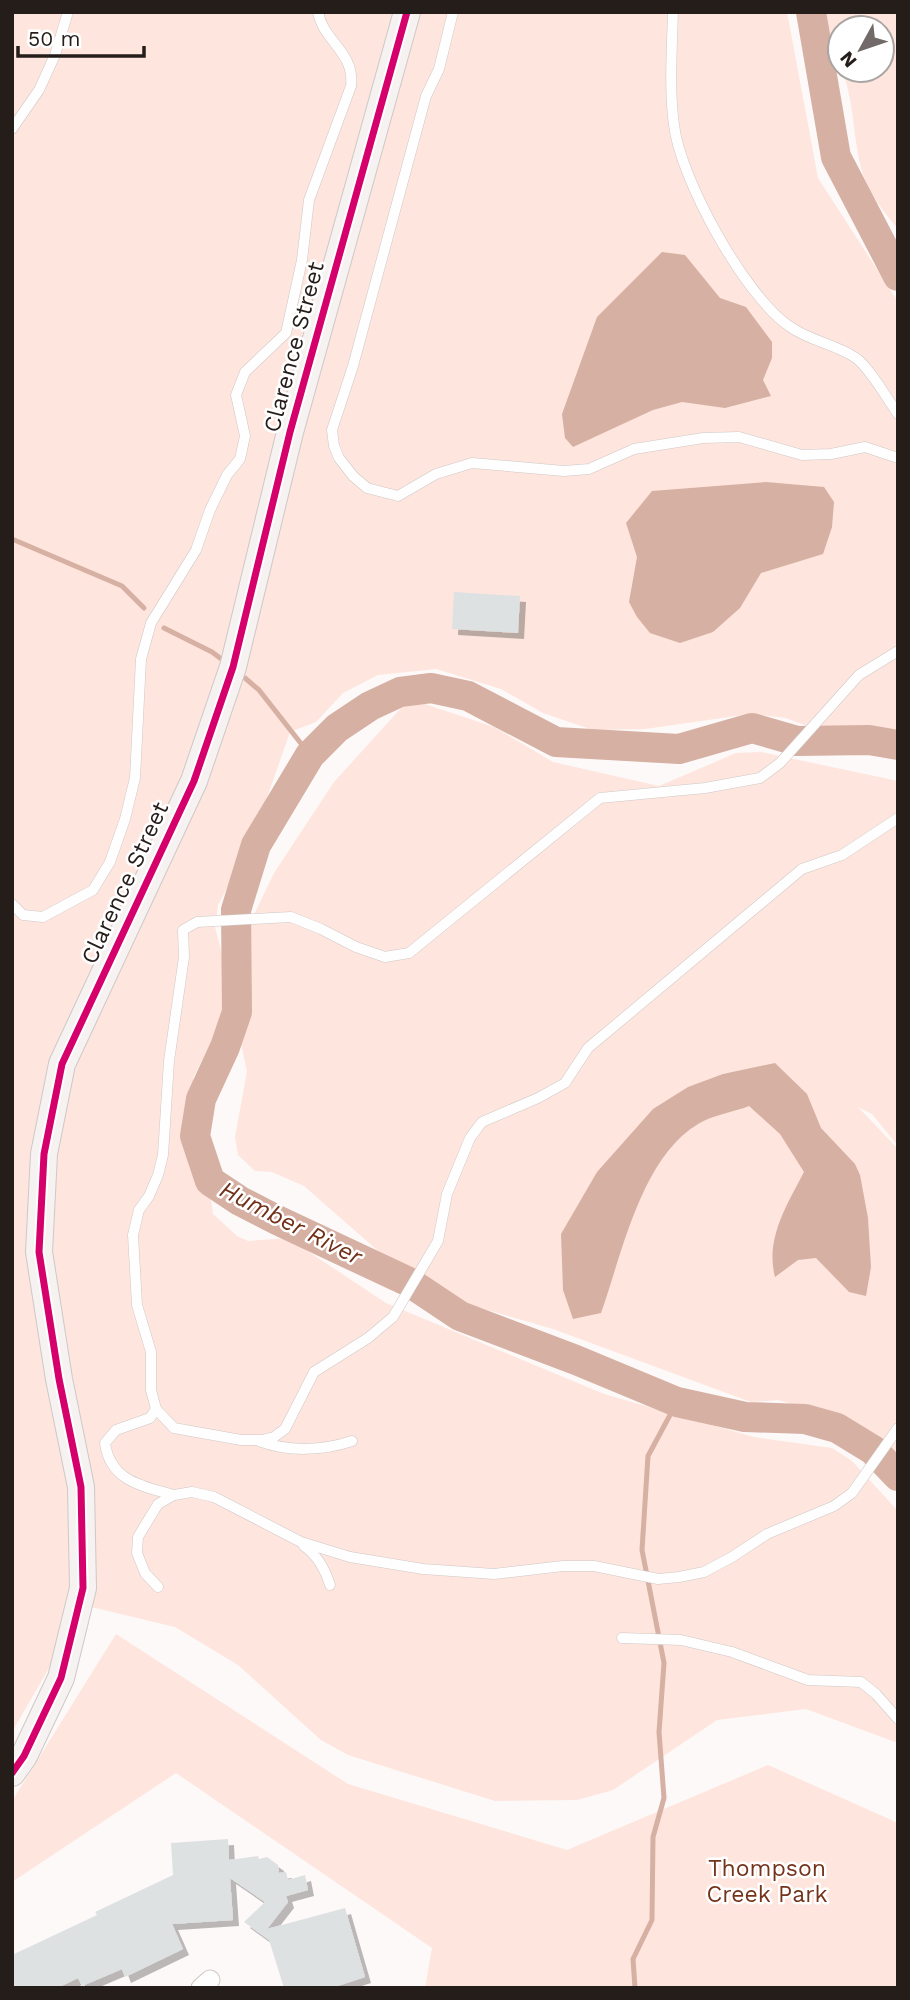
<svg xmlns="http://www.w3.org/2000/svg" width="910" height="2000" font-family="'Work Sans',sans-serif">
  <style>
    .green { fill: #fee5dd }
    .water { fill: #d6b0a3 }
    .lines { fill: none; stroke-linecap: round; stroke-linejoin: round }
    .stream { stroke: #d6b0a3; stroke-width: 5 }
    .river { stroke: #d6b0a3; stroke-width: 30 }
    .building { fill: #dee1e2; filter: url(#shadow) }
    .lane-casing { stroke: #cec8c6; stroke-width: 11 }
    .street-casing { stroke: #cec8c6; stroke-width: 21 }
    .secondary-casing { stroke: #cec8c6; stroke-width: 28 }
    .lane { stroke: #fffefe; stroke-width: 10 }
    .street { stroke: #fffefe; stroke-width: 19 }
    .secondary { stroke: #f6f2f1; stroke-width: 26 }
    .cycleway-casing { stroke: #fff; stroke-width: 11 }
    .cycleway { stroke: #d6006c; stroke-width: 7 }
    .labels { text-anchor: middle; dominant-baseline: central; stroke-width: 5; stroke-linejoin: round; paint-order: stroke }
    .street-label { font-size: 23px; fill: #251d1a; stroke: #fff }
    .park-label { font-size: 23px; fill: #74331b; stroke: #fff }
    .water-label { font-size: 24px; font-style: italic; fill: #713018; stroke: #fff }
  </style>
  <defs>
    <filter id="shadow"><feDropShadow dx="6" dy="6" stdDeviation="0" flood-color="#0004"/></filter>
  </defs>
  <rect width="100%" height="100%" fill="#fdf9f8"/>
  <g class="green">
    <polygon points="12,12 787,12 818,178 898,302 898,748 833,736 786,718 750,714 645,729 593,730 543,713 501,689 436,669 378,675 343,693 316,722 290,732 251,843 218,905 215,927 230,985 218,1030 193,1078 213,1214 237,1236 248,1241 288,1238 386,1303 604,1394 754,1437 832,1448 852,1461 898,1511 898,1743 806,1709 717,1720 613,1790 577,1800 495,1801 348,1755 321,1740 238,1665 175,1627 66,1601 52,1663 12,1732"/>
    <path d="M820,12H898V229C883,211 867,191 861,168C853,135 854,101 842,70H882V28H840V66Z"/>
    <polygon points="422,703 494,727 553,762 659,786 736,753 761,752 898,781 898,1146 872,1114 858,1107 898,1149 898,1460 835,1416 778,1400 751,1402 553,1329 453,1300 385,1257 304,1186 272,1172 255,1171 238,1155 235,1137 247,1071 238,1031 247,993 248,927 274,873 334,782 402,707"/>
    <polygon points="116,1634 348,1784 567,1850 768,1765 898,1823 898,1988 425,1988 432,1948 176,1773 12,1882 12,1801"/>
  </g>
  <g class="water">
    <polygon points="662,252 685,255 720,298 746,307 772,342 772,358 763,380 771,396 725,408 682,402 653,410 573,447 565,438 562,414 597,317"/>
    <polygon points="766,482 824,487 834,502 832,527 823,554 761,573 740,608 713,632 680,643 650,633 637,617 629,602 637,557 626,523 652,491"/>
    <path d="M775,1063L807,1094L821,1128L855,1164L860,1175L868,1218L871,1267L866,1296L849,1292L816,1258L798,1260L775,1277C765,1239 787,1205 804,1172L780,1134L749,1106C734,1112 712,1115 698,1124C641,1158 622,1254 601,1313L573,1319L563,1290L561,1234L597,1172L653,1109L688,1087L723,1074Z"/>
  </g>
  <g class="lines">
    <g class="stream">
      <polyline points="12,539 122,586 144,608"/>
      <polyline points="164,628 212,652 220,658"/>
      <polyline points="245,678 259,690 310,755"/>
      <polyline points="635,1988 633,1959 652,1920 653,1837 664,1798 659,1732 664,1663 642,1550 648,1456 677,1402"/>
    </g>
    <g class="river">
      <polyline points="811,12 836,157 898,276"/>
      <polyline points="898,745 869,740 797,741 752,728 679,749 556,742 468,696 431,688 400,692 370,706 337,728 310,755 256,845 236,910 237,1012 225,1047 201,1099 195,1136 210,1181 240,1201 277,1220 409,1282 460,1316 576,1360 677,1402 745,1417 805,1419 837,1428 873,1450 898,1476"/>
    </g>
  </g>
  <g class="building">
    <polygon points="454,592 520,596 518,633 452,629"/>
    <polygon points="228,1839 229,1860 258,1856 259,1859 267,1857 278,1865 279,1873 286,1872 288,1880 305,1875 308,1890 286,1896 288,1902 267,1929 345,1908 365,1977 331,1988 284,1988 269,1940 244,1922 265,1902 230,1878 233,1920 172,1924 183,1949 125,1977 122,1969 82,1986 78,1978 57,1988 12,1988 12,1955 97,1915 95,1912 173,1875 171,1843"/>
  </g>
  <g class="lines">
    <defs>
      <g id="lane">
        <polyline points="453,12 439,69 426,96 353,366 332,430 334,446 339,458 353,476 367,488 398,496 436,474 472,463 564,471 589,469 634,449 703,438 739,437 802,455 831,454 865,447 898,458"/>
        <path d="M673,12C672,48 669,89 674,125C680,178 744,295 789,326C809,341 836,344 856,358C869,367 888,400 898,414"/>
        <polyline points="12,129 39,90 55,55 68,12"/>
        <polyline points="898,651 859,675 780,763 760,778 705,788 600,798 409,953 385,957 356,947 321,929 291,917 197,922 183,930 184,957 169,1061 163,1155 158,1175 149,1196 139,1210 133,1235 137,1305 151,1352 151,1390 156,1409 174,1428 241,1440 262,1440 274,1437 285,1429 314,1372 368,1338 393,1317 438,1241 447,1194 470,1138 482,1122 538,1098 565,1083 588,1048 802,869 842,855 898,818"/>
        <path d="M12,904L23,915L43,917L93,890L110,862L125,819L135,778L141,659L151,623L196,550L210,510L227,475L240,459L245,436L236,395L245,372L286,333L302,260L309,200L351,86C355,52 323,41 318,12"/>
        <path d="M156,1409L150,1418L116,1430L105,1443C110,1481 142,1486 174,1495"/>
        <path d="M259,1441C288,1452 322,1451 352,1441"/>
        <path d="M304,1546C317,1555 325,1569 330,1585"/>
        <polyline points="158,1587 145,1573 137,1553 138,1537 158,1504 174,1495 192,1492 214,1497 301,1542 350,1557 423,1569 494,1574 563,1566 594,1566 658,1579 679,1577 704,1572 732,1557 767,1534 834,1506 852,1493 898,1428"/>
        <polyline points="622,1638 681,1640 732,1652 808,1680 861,1682 876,1694 898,1719"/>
      </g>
      <polyline id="street" points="201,1988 210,1980"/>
      <polyline id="secondary" points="12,1773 24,1756 61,1678 83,1588 81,1487 59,1379 39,1252 44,1154 62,1064 194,781 233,667 290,432 407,12"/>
    </defs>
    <use href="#lane" class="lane-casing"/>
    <use href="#street" class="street-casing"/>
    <use href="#secondary" class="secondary-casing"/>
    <use href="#lane" class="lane"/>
    <use href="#street" class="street"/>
    <use href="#secondary" class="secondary"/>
    <defs>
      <polyline id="cycleway" points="12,1773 24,1756 61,1678 83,1588 81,1487 59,1379 39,1252 44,1154 62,1064 194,781 233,667 290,432 407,12"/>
    </defs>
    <use href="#cycleway" class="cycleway-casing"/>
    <use href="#cycleway" class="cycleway"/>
  </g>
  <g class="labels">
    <g class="street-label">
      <text transform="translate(294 347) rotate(-75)">Clarence Street</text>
      <text transform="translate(125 883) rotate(-65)">Clarence Street</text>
    </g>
    <g class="park-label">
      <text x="767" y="1868">Thompson<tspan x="767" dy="26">Creek Park</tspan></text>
    </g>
    <g class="water-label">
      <text transform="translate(291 1223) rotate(27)">Humber River</text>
    </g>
  </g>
  <rect width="910" height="2000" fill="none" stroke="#251d1a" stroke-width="28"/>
  <g transform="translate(861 49) rotate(230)"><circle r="33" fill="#ffffff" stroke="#a8a5a3" stroke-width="2"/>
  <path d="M0-5L12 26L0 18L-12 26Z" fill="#716a68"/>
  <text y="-10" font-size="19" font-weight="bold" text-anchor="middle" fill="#251d1a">N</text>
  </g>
  <path d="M18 46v10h126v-10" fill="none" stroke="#251d1a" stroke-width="3.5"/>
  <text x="28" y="46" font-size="21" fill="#251d1a" stroke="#ffffff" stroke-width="5" paint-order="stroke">50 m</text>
</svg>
